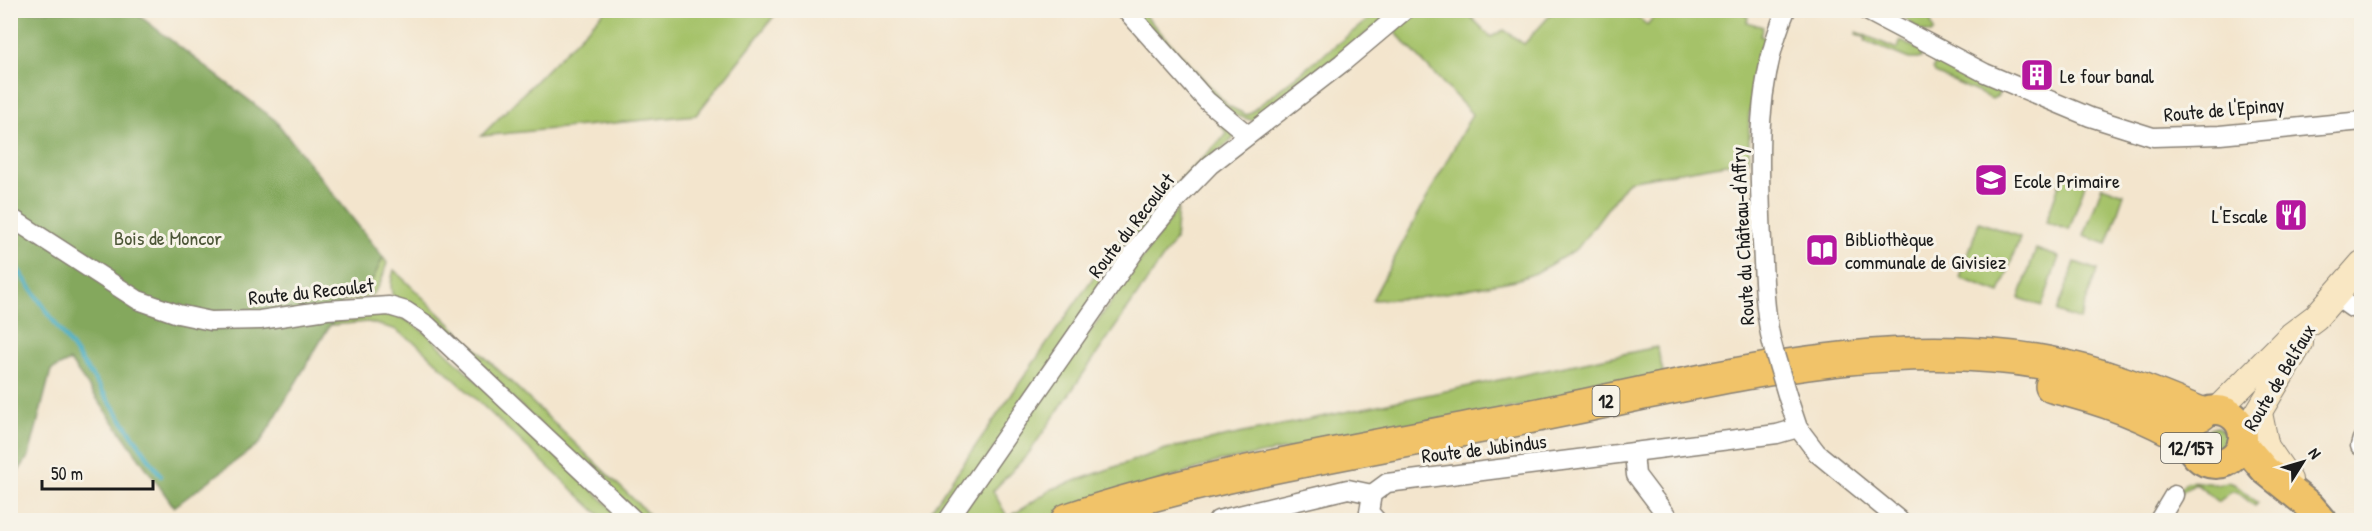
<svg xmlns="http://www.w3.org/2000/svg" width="2372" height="531" font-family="'Patrick Hand',sans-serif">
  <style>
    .green { fill: #a5c269; stroke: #606f42; stroke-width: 1.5 }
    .forest { fill: #84a85d; stroke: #50623c; stroke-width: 1.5 }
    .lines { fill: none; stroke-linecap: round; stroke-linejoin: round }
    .stream { stroke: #41aac1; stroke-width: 4.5 }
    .street-casing { stroke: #888074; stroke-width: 21 }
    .secondary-casing { stroke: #888074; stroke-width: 28 }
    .primary-casing { stroke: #888074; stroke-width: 32 }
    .highway-casing { stroke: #888074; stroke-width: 36 }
    .street { stroke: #fff; stroke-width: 18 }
    .secondary { stroke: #f9e7c3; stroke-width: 26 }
    .primary { stroke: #f1c369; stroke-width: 28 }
    .highway { stroke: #f1c369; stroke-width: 33 }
    .street-bridge-casing { stroke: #888074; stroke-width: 21; stroke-linecap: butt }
    .street-bridge { stroke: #fff; stroke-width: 18 }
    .labels { text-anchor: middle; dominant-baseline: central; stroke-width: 6; stroke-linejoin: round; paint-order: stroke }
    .shield { fill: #f7f3e8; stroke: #5e5c59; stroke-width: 1.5 }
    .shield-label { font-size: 18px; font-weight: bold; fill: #1c1c1c }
    .poi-label { font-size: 20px; fill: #1c1c1c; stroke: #f7f3e8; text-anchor: start }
    .street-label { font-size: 20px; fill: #1c1c1c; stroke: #f7f3e8 }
    .park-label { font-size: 20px; fill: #4c5637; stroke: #f7f3e8 }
  </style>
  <rect width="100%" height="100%" fill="#f7f3e8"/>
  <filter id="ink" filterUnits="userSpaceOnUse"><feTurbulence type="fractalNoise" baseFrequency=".0167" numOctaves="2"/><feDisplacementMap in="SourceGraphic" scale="12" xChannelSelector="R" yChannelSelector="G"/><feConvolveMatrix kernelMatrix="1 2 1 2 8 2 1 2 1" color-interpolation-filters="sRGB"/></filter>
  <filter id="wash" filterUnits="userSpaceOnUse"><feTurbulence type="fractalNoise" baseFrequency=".008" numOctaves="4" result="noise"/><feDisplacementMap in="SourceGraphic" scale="24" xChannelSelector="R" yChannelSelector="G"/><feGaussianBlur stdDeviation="1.35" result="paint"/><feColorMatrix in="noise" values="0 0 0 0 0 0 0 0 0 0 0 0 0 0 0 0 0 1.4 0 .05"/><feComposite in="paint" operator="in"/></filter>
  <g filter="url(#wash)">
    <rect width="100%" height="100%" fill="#f3e5cd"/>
    <g class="green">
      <polygon points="605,11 778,11 696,115 481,136"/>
      <polygon points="1130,11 1141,11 1228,106 1247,115 1379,11 1395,11 1260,118 1251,120 1230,114"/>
      <polygon points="1413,11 1465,11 1491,37 1504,30 1524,44 1554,11 1631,11 1647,25 1658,11 1742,11 1748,17 1747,22 1763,27 1760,36 1766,38 1749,115 1749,160 1628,181 1577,249 1536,273 1516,280 1418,298 1372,300 1472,114 1393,30"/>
      <path d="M1906,12L1928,13L1934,31L1932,33C1922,33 1911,25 1905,17Z"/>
      <polygon points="1857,32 1897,49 1901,41 1922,51 1921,58 1918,59 1909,59 1865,41 1866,38 1856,34"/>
      <polygon points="1936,59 2000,88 1998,96 1992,99 1935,73 1933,69"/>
      <polygon points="1204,102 1235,133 1232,140 1208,159 941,520 924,520 1120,239 1227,134"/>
      <polygon points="2063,173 2086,181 2069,230 2046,222"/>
      <polygon points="2102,186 2124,194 2107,244 2084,236"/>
      <polygon points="1178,208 1175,240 1029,453 993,491 1008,518 1052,489 1166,449 1657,347 1665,380 1217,462 1045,520 956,520"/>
      <polygon points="1979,222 2020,237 2000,293 1960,278"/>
      <polygon points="2036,249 2059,257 2042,306 2019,298"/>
      <path d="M383,257L387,263C377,296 375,298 341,302L373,279Z"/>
      <polygon points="2075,262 2097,270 2080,320 2057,312"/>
      <path d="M394,270L655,520H643L430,321C404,306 383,305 394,270Z"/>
      <polygon points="377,312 405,319 427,334 624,520 605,520 418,345 394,329 368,322 330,325 342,313"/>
      <circle cx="2215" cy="438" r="11"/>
      <polygon points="2192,481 2215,484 2228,482 2234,484 2258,503 2255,506 2237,492 2231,492 2218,502 2195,483 2181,492 2179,490 2185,483"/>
    </g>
    <polygon class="forest" points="11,11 133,11 275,120 383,257 373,279 341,302 342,313 330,325 260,443 174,507 70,361 51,370 29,456 11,482"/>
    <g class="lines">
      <polyline class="stream" points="10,258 161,476"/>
    </g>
  </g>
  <g filter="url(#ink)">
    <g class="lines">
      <defs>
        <g id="street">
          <polyline points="1126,10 1207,101 1248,135"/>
          <polyline points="1865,10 1985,73 2090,117 2153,137 2220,135 2362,121"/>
          <polyline points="10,217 138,300 178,314 211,321 260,320 327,310 389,306 406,311 427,325 634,520"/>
          <polyline points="2335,296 2352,308 2362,311"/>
          <path d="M1774,351C1764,316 1764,278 1762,242C1759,163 1754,85 1786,10"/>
          <polyline points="1788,398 1798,428 1817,453 1899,520"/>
          <polyline points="2360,446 2362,439"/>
          <polyline points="1634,452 1636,475 1670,520"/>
          <polyline points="948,520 1139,245 1178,198 1210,165 1342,63 1405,10"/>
          <polyline points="1218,520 1348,489 1372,494"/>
          <polyline points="1376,520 1369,512 1372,494 1387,483 1777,434 1798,428"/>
          <polyline points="2159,520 2174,495"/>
        </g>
        <g id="secondary">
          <polyline points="2217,410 2292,335 2316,317 2362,264"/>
          <polyline points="2259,413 2266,447 2289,480"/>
          <polyline points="2243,438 2300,343"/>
        </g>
        <g id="primary">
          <circle cx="2216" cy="437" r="27"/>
          <polyline points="2242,443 2265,470 2310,506 2322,520"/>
        </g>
        <g id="highway">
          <path d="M2052,386C2099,397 2146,414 2188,439"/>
          <path d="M1068,520C1199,476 1335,455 1471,428C1530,417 1589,405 1648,392C1779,365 1913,339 2047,363C2101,373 2151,393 2201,414"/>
        </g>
      </defs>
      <use href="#street" class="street-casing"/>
      <use href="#secondary" class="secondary-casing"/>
      <use href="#primary" class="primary-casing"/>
      <use href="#highway" class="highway-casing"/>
      <use href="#street" class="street"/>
      <use href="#secondary" class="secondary"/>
      <use href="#primary" class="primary"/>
      <use href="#highway" class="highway"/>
      <defs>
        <polyline id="street-bridge" points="1774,351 1788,398"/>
      </defs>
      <use href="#street-bridge" class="street-bridge-casing"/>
      <use href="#street-bridge" class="street-bridge"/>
    </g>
  </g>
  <defs>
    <symbol id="building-square" viewBox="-11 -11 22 22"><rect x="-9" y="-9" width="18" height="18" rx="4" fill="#b5179e" stroke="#f7f3e8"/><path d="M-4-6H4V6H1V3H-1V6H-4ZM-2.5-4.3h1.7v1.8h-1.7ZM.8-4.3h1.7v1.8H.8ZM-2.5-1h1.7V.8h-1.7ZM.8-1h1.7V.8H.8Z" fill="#fff"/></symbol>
    <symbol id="school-square" viewBox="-11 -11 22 22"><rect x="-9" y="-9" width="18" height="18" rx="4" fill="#b5179e" stroke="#f7f3e8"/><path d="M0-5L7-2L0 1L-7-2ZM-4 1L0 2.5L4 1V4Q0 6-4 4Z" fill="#fff"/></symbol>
    <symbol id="restaurant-square" viewBox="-11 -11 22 22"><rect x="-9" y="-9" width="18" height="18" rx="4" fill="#b5179e" stroke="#f7f3e8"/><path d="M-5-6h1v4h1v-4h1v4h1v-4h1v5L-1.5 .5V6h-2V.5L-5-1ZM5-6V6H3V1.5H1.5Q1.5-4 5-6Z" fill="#fff"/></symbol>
    <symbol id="library-square" viewBox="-11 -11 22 22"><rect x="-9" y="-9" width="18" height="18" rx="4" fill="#b5179e" stroke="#f7f3e8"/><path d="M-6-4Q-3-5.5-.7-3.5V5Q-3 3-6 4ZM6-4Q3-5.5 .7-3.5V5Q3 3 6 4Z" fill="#fff"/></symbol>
  </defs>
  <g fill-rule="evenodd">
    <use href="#building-square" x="2018" y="56" width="38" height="38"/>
    <use href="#school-square" x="1972" y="161" width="38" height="38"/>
    <use href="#restaurant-square" x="2272" y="196" width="38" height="38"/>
    <use href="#library-square" x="1803" y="231" width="38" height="38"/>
  </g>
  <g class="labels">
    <g class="shield">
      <rect x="1592.5" y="386" width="27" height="30" rx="4.5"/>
      <rect x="2161" y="433" width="60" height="30" rx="4.5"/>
    </g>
    <g class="shield-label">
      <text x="1606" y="401">12</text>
      <text x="2191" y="448">12/157</text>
    </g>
    <g class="poi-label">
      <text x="2060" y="75">Le four banal</text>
      <text x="2014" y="180">Ecole Primaire</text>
      <text x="2268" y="215" text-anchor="end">L'Escale</text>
      <text x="1845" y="238">Bibliothèque<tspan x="1845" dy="23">communale de Givisiez</tspan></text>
    </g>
    <g class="street-label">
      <text transform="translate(2224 109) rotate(-5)">Route de l'Epinay</text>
      <text transform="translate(1131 225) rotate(-52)">Route du Recoulet</text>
      <text transform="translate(1742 236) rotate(-93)">Route du Château-d'Affry</text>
      <text transform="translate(311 291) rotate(-6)">Route du Recoulet</text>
      <text transform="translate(2279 377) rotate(-59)">Route de Belfaux</text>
      <text transform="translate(1484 448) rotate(-7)">Route de Jubindus</text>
    </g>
    <g class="park-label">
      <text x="168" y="237">Bois de Moncor</text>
    </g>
  </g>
  <rect width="2372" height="531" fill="none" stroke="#f7f3e8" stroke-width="36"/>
  <g transform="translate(2303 462) rotate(53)" stroke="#f7f3e8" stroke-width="4.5" paint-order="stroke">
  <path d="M0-4.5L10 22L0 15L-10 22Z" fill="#1c1c1c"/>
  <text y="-9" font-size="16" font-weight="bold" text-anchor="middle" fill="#1c1c1c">N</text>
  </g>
  <path d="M42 480v9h111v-9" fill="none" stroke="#1c1c1c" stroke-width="3"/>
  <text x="51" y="480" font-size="18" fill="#1c1c1c" stroke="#f7f3e8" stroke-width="4.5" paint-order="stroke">50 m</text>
</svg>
